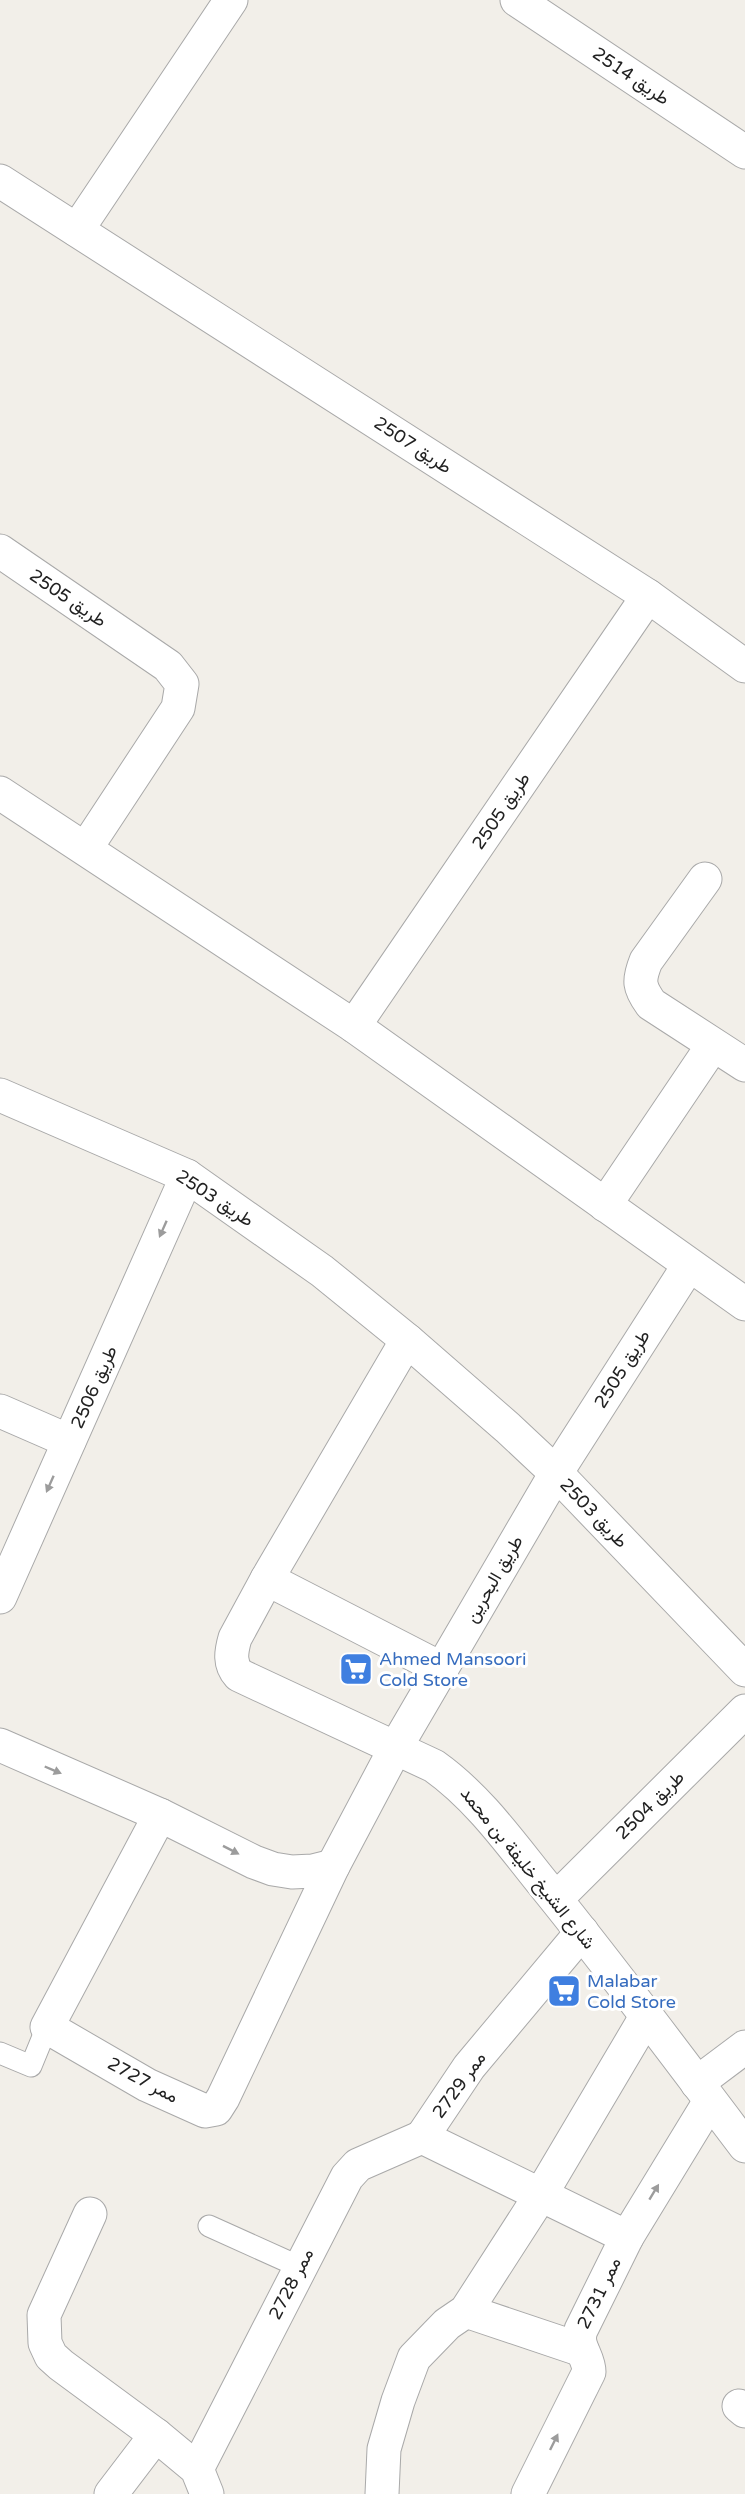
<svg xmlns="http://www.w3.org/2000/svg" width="745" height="2494" font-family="'Varela Round',Vazirmatn,sans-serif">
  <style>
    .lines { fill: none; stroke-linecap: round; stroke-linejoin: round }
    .lane-casing { stroke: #a9a9a9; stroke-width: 23 }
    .street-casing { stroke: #a9a9a9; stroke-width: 35 }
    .lane { stroke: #fff; stroke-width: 21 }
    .street { stroke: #fff; stroke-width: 33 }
    .oneway { fill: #9c9c9c }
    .labels { text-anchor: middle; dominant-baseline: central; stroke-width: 6; stroke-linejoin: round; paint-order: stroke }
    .street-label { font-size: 18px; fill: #222; stroke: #fff }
    .shop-label { font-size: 18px; fill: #366cbe; stroke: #fff; text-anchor: start }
  </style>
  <rect width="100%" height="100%" fill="#f2efe9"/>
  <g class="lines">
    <defs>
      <g id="lane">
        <polyline points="0,2053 31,2066 47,2027"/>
        <polyline points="209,2226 300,2267"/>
      </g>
      <g id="street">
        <polyline points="517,0 745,152"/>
        <polyline points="0,181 648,596 745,666"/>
        <polyline points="77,230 231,0"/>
        <polyline points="0,551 168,666 182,684 178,708 86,848"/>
        <polyline points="0,793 354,1026 745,1304"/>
        <path d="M705,879L646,961C638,981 639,987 651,1004L745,1065"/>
        <polyline points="354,1026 648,596"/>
        <polyline points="0,1095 187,1176 322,1271 407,1340 508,1428 556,1473 745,1670"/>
        <polyline points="605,1205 713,1045"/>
        <path d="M407,1340L267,1579L235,1638C231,1652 229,1664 239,1675L434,1766C479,1798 511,1844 545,1886C614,1971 679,2059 745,2146"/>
        <polyline points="0,1411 69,1441"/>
        <polyline points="267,1579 442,1669"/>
        <polyline points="0,1597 187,1176"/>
        <polyline points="0,1745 160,1815 254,1862 273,1869 292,1872 313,1871 333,1866"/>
        <polyline points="160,1815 47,2027 147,2085 205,2111 216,2109 223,2098 333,1866 396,1747 556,1473 689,1265"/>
        <polyline points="556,1899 745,1711"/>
        <polyline points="697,2083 745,2047"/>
        <polyline points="422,2137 469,2067 582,1932"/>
        <polyline points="422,2137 627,2237"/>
        <polyline points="90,2214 44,2315 45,2343 51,2356 61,2365 156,2435 197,2469 207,2494"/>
        <polyline points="466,2311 582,2350"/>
        <polyline points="739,2406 745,2411"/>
        <polyline points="197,2469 347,2177 358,2165 422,2137"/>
        <polyline points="111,2494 156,2435"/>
        <polyline points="382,2494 384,2449 398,2401 414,2358 447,2324 466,2311 540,2196 646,2017"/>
        <path d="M528,2494L589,2372C589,2356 575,2346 581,2330L627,2237L710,2101"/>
      </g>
    </defs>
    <use href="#lane" class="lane-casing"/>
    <use href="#street" class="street-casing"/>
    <use href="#lane" class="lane"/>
    <use href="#street" class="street"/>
  </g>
  <defs><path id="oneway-solid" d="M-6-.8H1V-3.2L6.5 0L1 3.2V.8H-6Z" transform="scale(1.5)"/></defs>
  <g class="oneway">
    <use href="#oneway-solid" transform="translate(163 1229) rotate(114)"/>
    <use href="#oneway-solid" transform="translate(50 1484) rotate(114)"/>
    <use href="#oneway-solid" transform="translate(53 1770) rotate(23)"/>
    <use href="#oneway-solid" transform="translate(231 1850) rotate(27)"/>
    <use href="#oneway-solid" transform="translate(654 2192) rotate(-59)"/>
    <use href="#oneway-solid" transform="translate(554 2442) rotate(-64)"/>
  </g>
  <defs>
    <symbol id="supermarket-square" viewBox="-11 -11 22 22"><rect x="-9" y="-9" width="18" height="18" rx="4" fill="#3f7fe0" stroke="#fff"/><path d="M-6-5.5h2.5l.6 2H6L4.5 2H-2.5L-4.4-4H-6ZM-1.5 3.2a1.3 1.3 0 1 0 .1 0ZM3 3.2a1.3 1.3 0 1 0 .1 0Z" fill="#fff"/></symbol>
  </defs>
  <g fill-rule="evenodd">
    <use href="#supermarket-square" x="337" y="1650" width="38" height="38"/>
    <use href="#supermarket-square" x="545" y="1972" width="38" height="38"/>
  </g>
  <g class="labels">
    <g class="street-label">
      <text transform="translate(631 76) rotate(34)">طريق 2514</text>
      <text transform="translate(413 445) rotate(33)">طريق 2507</text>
      <text transform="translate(68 598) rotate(34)">طريق 2505</text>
      <text transform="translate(501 811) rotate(-56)">طريق 2505</text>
      <text transform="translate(215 1198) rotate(33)">طريق 2503</text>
      <text transform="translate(622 1369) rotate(-58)">طريق 2505</text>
      <text transform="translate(94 1387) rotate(-66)">طريق 2506</text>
      <text transform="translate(594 1513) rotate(46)">طريق 2503</text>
      <text transform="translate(494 1579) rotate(-60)">طريق البحرين</text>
      <text transform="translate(650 1805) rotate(-45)">طريق 2504</text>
      <text transform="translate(528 1868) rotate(51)">شارع الشيخ خليفة بن محمد</text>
      <text transform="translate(143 2080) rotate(28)">ممر 2727</text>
      <text transform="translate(459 2085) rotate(-54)">ممر 2729</text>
      <text transform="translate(291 2284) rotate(-63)">ممر 2728</text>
      <text transform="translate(599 2293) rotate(-64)">ممر 2731</text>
    </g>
    <g class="shop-label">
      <text x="379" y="1659">Ahmed Mansoori<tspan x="379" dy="21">Cold Store</tspan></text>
      <text x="587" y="1981">Malabar<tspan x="587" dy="21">Cold Store</tspan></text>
    </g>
  </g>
</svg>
